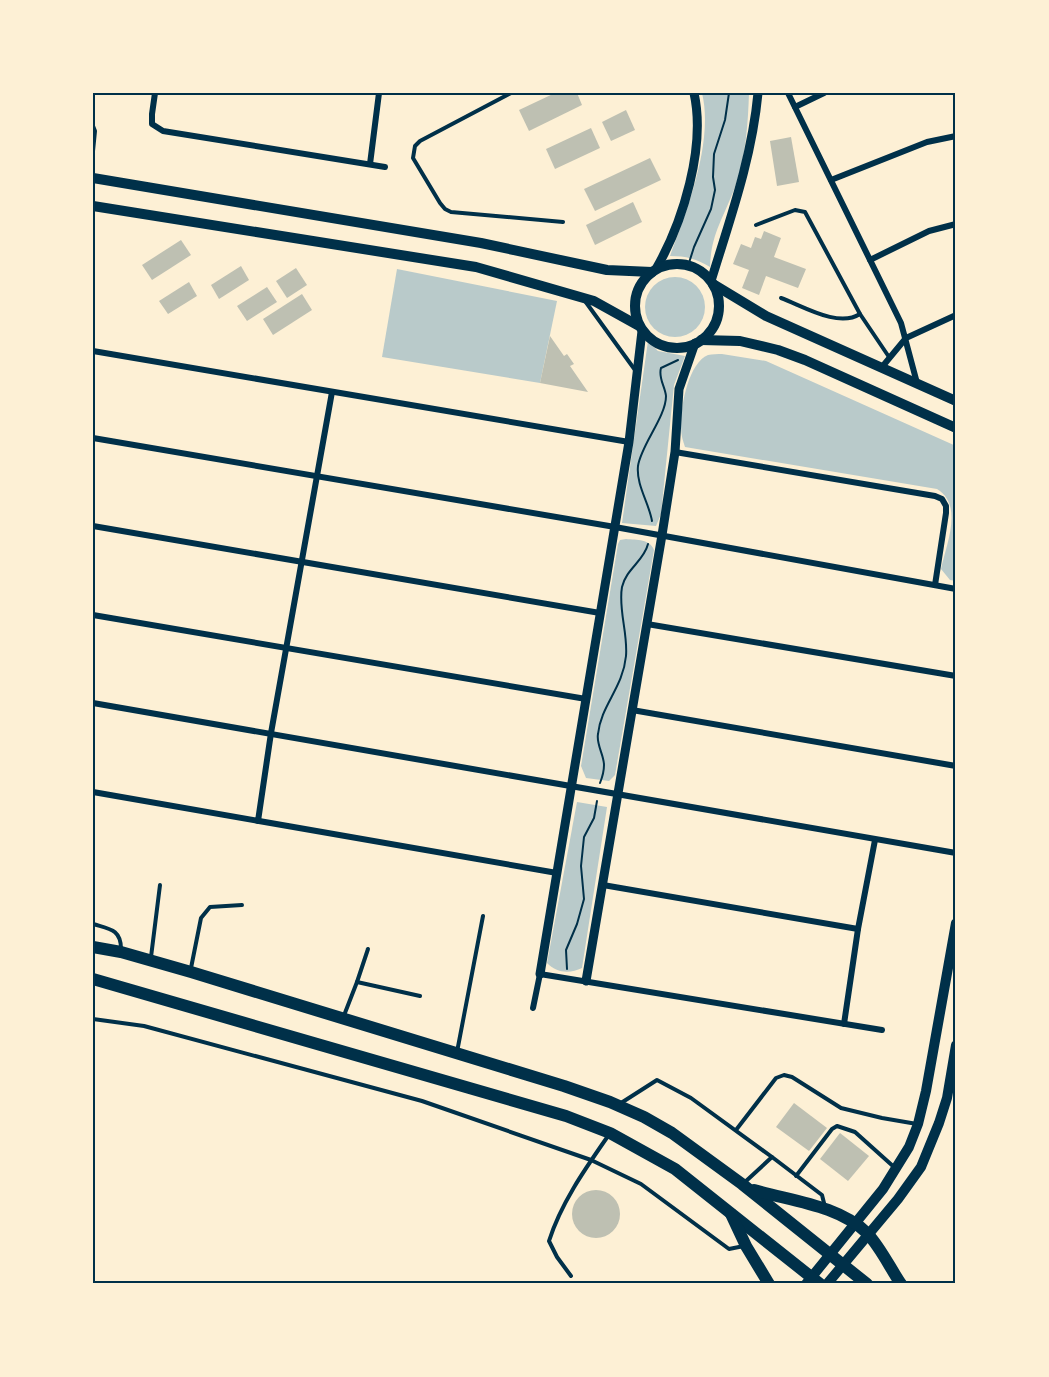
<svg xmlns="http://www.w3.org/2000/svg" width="1049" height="1377" font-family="Lora,serif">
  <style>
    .green { fill: #b9caca }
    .building { fill: #bec0b2 }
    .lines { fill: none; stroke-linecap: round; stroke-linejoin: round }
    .path { stroke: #003049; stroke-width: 2 }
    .service { stroke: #003049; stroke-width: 4 }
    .minor { stroke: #003049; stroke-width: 6 }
    .tertiary { stroke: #003049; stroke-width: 9 }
    .secondary { stroke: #003049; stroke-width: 10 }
    .primary { stroke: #003049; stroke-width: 12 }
    .neatline { fill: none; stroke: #003049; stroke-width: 2 }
  </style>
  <rect width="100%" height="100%" fill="#fdf0d5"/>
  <g class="green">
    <path d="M702,93H749C748,123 746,155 736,184C725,216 711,232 710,267C697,259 686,256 670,256C687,210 714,142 702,93Z"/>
    <polygon points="397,269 557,301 540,383 382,357"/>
    <circle cx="675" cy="307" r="30"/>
    <polygon points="648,341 658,351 685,356 674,385 661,514 656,526 622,523"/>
    <path d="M722,354L766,361L956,446V581L950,580L941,569C946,545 964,505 937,489L685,447C683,441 681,435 681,428C680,409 688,363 708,355C712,354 718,354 722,354Z"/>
    <path d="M626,539C637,540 650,539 654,550L615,775L609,781L586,778L581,766L618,544L620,540Z"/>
    <path d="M577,802L607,807L582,968C570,974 556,973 547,963Z"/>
  </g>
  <g class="building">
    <polygon points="555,93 577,93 582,105 529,131 519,110"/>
    <polygon points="626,110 635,130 611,141 602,122"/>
    <polygon points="591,128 600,148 555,169 546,149"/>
    <polygon points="791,137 799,182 777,186 770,141"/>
    <polygon points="650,158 661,180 595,211 584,189"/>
    <polygon points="633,202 642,222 595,245 586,225"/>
    <polygon points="764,231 781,238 774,257 806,269 798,288 766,276 759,295 742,288 749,270 733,264 741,244 751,248 755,237 761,239"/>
    <polygon points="181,240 191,255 152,280 142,265"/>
    <polygon points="241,266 249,280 219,299 211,285"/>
    <polygon points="296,268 307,285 287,298 276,281"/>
    <polygon points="189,282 197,296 168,314 159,301"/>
    <polygon points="267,287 277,302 247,321 237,306"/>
    <polygon points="302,294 312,310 273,335 263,319"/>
    <polygon points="550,336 564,356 567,354 574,364 570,366 588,392 540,383"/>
    <polygon points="794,1103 827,1128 809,1151 776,1127"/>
    <polygon points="840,1133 869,1156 848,1181 820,1159"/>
    <circle cx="596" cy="1214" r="24"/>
  </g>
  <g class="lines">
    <g class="path">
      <polyline points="688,266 694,247 711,209 715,190 713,177 714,154 725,120 729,93"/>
      <path d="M652,521C649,503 636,485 638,466C641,445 666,417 666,396C665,386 658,378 661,368L678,360"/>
      <path d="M600,783C602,778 604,771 604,765C604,755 596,744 598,734C601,705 623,688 626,656C628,633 618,609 622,587C626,569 644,561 648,544"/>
      <polyline points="567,969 566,950 577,924 584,899 581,866 584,837 594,818 597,801"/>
    </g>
    <g class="service">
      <polyline points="511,93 420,141 415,146 413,158 440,203 445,209 451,212 563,222"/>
      <polyline points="93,126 95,131 93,151"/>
      <polyline points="756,225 795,210 805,212 860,314 889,357"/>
      <path d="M781,298C803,306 838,328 860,314"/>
      <polyline points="585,301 635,370"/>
      <path d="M93,924C109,929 121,929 121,949"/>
      <polyline points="151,957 160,885"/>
      <polyline points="191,968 201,918 210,907 242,905"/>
      <polyline points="357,982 368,949"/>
      <polyline points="343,1018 357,982 420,996"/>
      <polyline points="93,1019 144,1026 422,1101 591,1160 641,1184 729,1249 744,1246"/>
      <polyline points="457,1052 483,916"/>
      <polyline points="621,1103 657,1080 691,1098 772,1157 745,1182"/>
      <polyline points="736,1130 776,1078 784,1075 792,1077 841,1108 882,1118 917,1124"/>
      <polyline points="772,1157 822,1195 825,1207"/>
      <polyline points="796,1176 832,1129 837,1126 855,1132 894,1167"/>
      <path d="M571,1276L557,1257L549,1241C561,1203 585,1169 608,1136"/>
    </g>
    <g class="minor">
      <polyline points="155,93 152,114 152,124 163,131 385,167"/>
      <polyline points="788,93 901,323 917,383"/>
      <polyline points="795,107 824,93"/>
      <polyline points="370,164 379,93"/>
      <polyline points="831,180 927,142 956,136"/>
      <polyline points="870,260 929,231 956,224"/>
      <polyline points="93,351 629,442"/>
      <polyline points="882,367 906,338 956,315"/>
      <polyline points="93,438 615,527 956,589"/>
      <polyline points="675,452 935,496 942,499 946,506 946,513 935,585"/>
      <polyline points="93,526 600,613"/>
      <polyline points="93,615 586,699"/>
      <polyline points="647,624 956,676"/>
      <polyline points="93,703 956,853"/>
      <polyline points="632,710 956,766"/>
      <polyline points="93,792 557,873"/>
      <polyline points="258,821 271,733 332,392"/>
      <polyline points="603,885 858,929"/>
      <polyline points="533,1008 540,974 882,1030"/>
      <polyline points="844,1024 858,929 875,840"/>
    </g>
    <g class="tertiary">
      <path d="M656,269C683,222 706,147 694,93"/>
      <path d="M711,281C730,219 752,158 758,93"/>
      <polyline points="540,974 629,442 642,331"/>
      <polyline points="586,981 662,535 675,452 679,389 695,343"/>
    </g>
    <g class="secondary">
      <polyline points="93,178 481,243 607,270 652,272"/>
      <polyline points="93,206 476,267 594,301 639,326"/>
      <circle cx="677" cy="306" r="42"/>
      <polyline points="713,284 766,316 956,401"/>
      <polyline points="701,340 740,341 778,350 805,360 956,428"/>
      <polyline points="806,1284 883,1189 909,1147 918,1124 926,1091 956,923"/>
      <polyline points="827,1284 898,1199 921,1167 939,1123 947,1098 956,1045"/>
    </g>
    <g class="primary">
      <polyline points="93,947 121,952 191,972 564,1086 610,1102 644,1117 672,1133 742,1184 867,1284"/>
      <polyline points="93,979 566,1116 610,1133 675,1169 820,1284"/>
      <path d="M754,1190C791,1201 838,1205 867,1233C881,1248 890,1268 901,1284"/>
      <polyline points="731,1214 746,1246 769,1284"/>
    </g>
  </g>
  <rect width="1049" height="1377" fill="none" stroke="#fdf0d5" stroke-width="189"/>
  <rect x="94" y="94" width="860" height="1188" class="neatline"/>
</svg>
